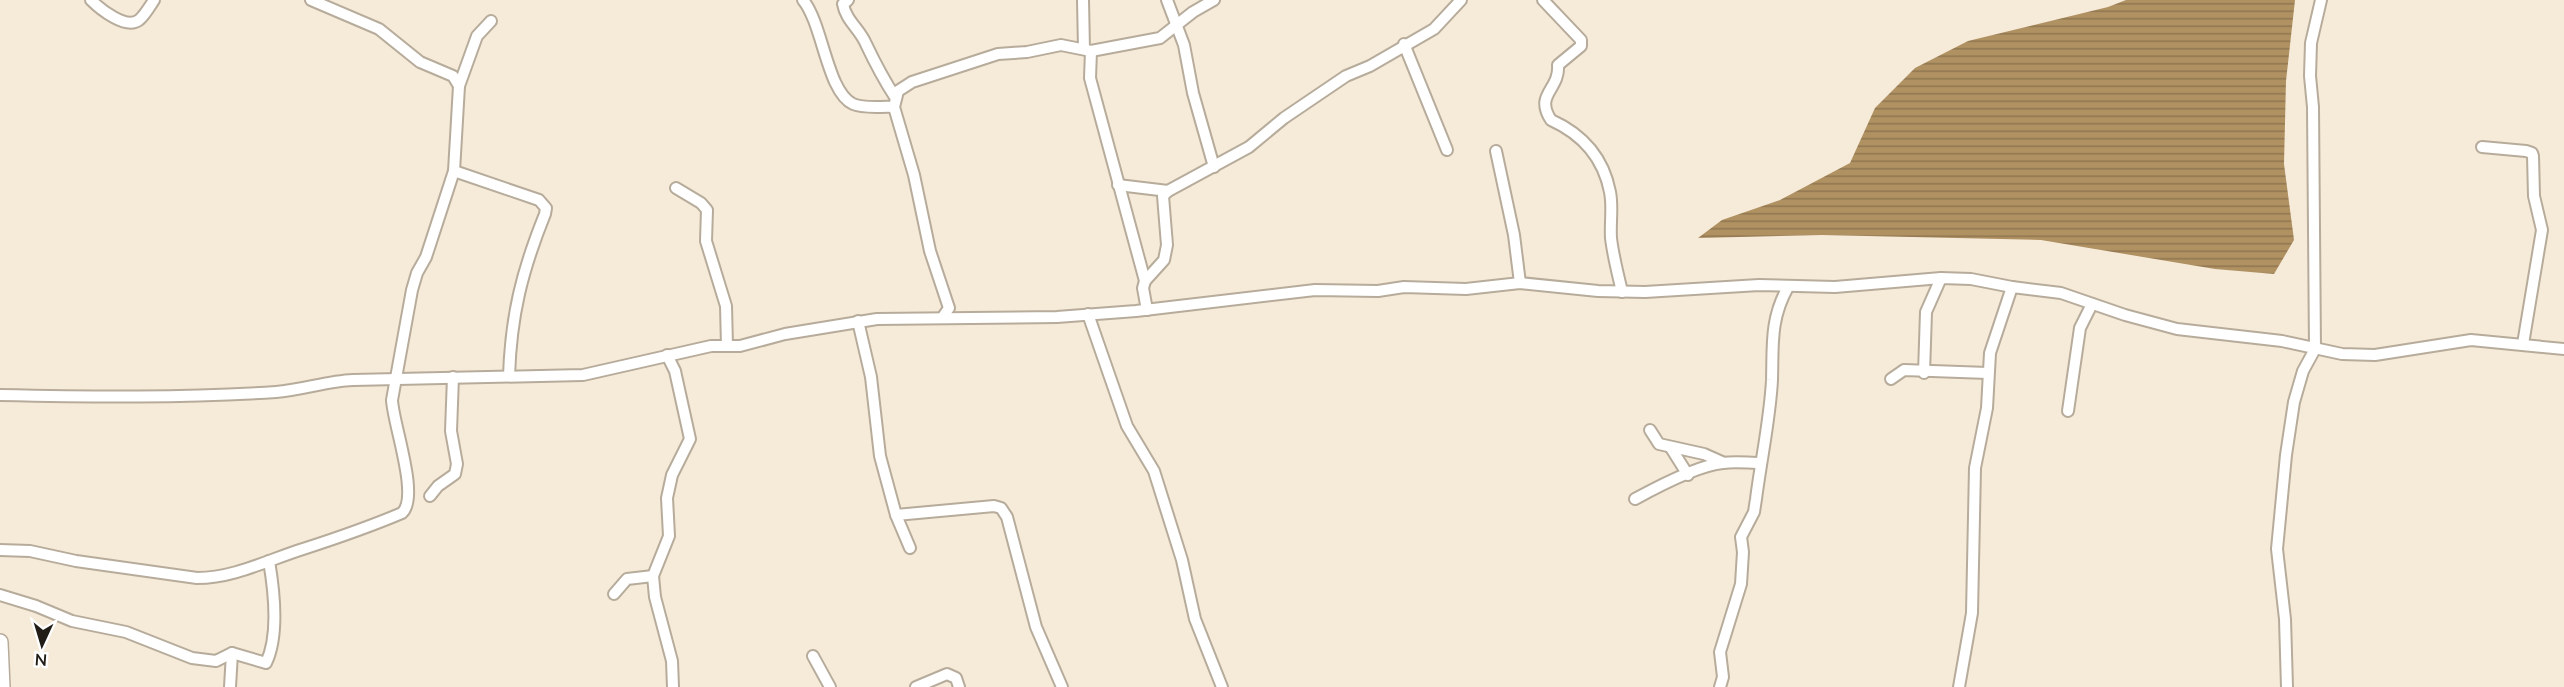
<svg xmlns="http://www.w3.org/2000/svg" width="2564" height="687" font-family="Lato,sans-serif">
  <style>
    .water { fill: url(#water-rules) }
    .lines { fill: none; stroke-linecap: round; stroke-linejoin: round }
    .street-casing { stroke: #b7ac9b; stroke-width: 14 }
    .secondary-casing { stroke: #b7ac9b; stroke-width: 18 }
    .street { stroke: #fff; stroke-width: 10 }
    .secondary { stroke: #fff; stroke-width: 15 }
  </style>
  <defs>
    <pattern id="water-rules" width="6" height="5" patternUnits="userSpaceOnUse" patternTransform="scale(1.5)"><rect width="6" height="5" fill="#b09162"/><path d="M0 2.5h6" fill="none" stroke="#8f7650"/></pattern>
  </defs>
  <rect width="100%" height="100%" fill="#f6ead8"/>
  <polygon class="water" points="2126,0 2295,0 2286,81 2284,164 2294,240 2274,274 2215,269 2041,240 1822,235 1698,238 1722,220 1780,200 1850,163 1875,108 1915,68 1968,41 2108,7"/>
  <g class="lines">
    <defs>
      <g id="street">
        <path d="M91,0C100,9 126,30 139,20C145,15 150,6 154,0"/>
        <polyline points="311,0 379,29 420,62 453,76 459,86"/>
        <path d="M803,0C823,24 827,92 853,104C864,109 882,106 894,107"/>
        <path d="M848,0L843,4C846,21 860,29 866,44C875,63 884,80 895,97"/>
        <polyline points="1083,0 1084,49"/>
        <polyline points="1167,0 1184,45 1193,93 1214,167"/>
        <path d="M1543,0L1581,40V46L1558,65C1560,90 1534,94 1551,120C1582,134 1603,156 1610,192C1613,207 1610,222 1611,238C1613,256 1618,274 1622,292"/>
        <polyline points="1404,44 1447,150"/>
        <polyline points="1091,51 1090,78 1145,281"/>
        <polyline points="2482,147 2526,151 2532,153 2533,156 2534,196 2542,230 2523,344"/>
        <polyline points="1496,151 1514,235 1520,283"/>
        <path d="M454,171L539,200L546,208L545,214C522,271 511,315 509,376"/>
        <polyline points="1118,185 1168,191"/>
        <polyline points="676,188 701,203 707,210 706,241 726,306 727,346"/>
        <polyline points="1147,310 1143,288 1145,281 1164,260 1167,245 1163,196 1168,191 1249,147 1284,118 1346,76 1370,66 1434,29 1461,0"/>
        <polyline points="1088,314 1127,426 1154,471 1182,560 1195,619 1222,687"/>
        <polyline points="942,318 949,308 930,251 914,175 894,107 898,91 912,82 998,54 1027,52 1061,45 1091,51 1160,38 1193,12 1214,0"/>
        <polyline points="858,321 871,377 880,456 896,515 910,548"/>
        <polyline points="667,355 675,371 690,439 672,475 667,498 669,536 653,576 655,597 672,661 673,687"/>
        <polyline points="1924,373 1926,312 1941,278"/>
        <polyline points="1891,379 1904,370 1988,373"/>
        <path d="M0,395C92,397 184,398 276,392C302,390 327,381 353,380L583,375L711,346H740L785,334L877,319L1057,317L1136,311L1315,290L1378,291L1404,287L1466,289L1520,283L1598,291L1645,292L1759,285L1835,287L1941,278L1971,279L2012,287L2061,293L2125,315L2177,329L2282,341L2342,354L2375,355L2471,340L2564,349"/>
        <polyline points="2068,411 2080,328 2092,304"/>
        <polyline points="1650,430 1659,444 1704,454 1722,462"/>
        <polyline points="1671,448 1688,475"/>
        <polyline points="430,496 438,486 455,474 457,464 451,431 453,377"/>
        <path d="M1635,499C1657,487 1698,465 1723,463C1735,461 1748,463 1761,463"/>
        <polyline points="896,515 994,506 1001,508 1007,517 1036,627 1062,687"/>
        <path d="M0,550L30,551L76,561L197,578C234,578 268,560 303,549C337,538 369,527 402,513C420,497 393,424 392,400L412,290L417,273L426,257L454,171L459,86L477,36L491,21"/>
        <polyline points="614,594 627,579 653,576"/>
        <path d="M0,595L36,606L72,621L126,632L192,658L216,661L232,653L266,663C279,636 274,590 269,561"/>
        <polyline points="813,656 830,687"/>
        <polyline points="230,687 232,653"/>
        <polyline points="916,687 947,674 956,678 959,687"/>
        <path d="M1720,687L1723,677L1720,652L1741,584L1743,552L1741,537L1754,512L1756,499C1761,460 1770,419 1772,380C1773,345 1770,319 1788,287"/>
        <polyline points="1959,687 1972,613 1975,468 1987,408 1990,353 2012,287"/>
        <polyline points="2287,687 2285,619 2277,549 2286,455 2294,402 2303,371 2315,349 2313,107 2310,76 2311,43 2321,0"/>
      </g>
      <polyline id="secondary" points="0,642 2,687"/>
    </defs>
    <use href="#street" class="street-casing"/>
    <use href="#secondary" class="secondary-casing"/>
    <use href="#street" class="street"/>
    <use href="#secondary" class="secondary"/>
  </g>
  <g transform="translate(42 645) rotate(184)" stroke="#ffffff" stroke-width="4.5" paint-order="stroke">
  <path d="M0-4.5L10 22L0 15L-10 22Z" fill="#221e17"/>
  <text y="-9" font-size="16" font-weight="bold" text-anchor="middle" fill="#221e17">N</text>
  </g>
</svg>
